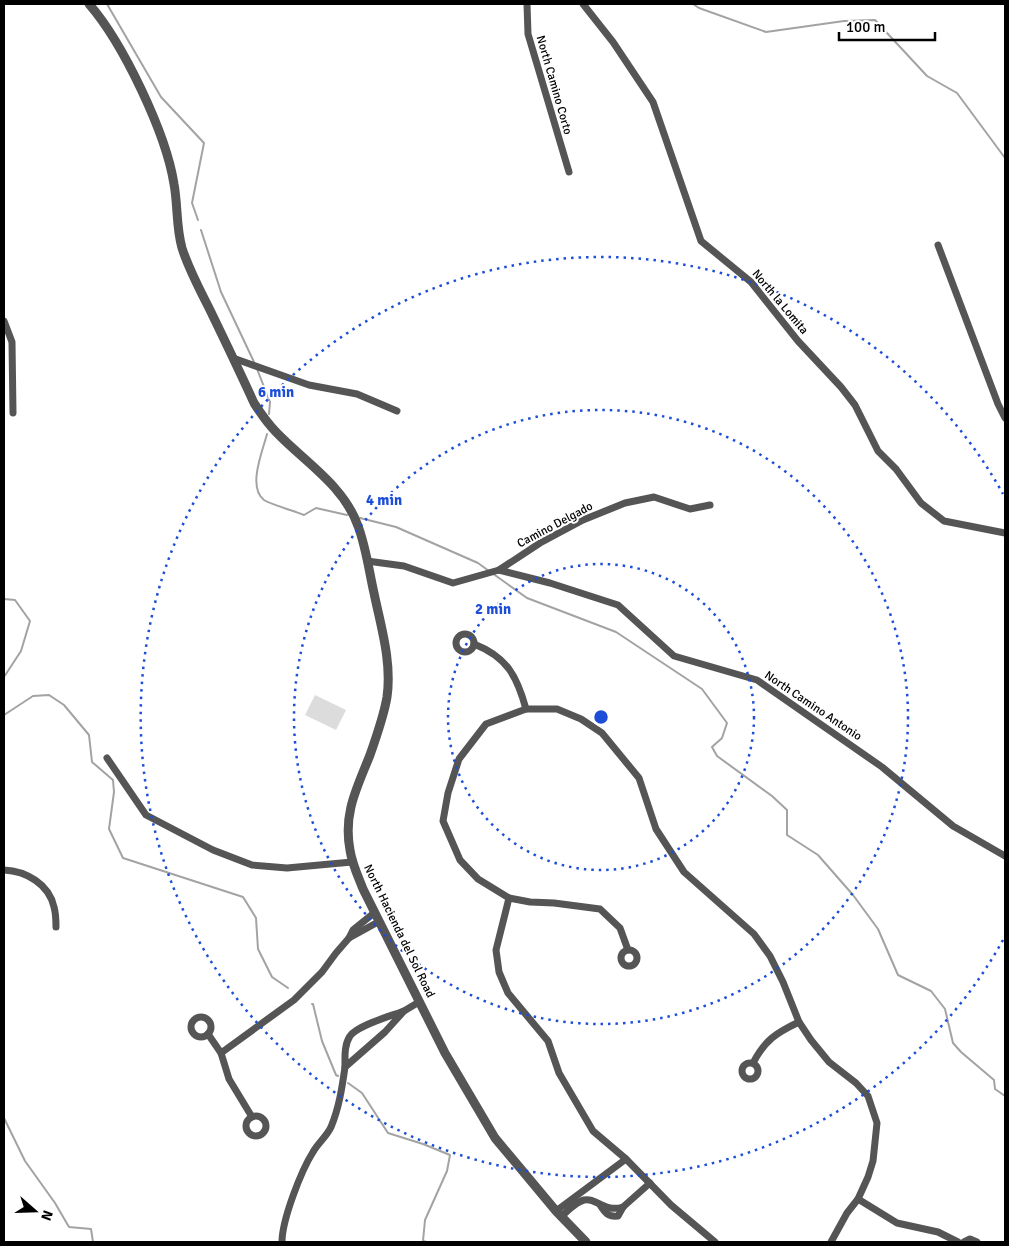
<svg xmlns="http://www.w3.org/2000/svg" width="1009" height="1246" font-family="Signika,sans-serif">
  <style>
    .pitch { fill: #dcdcdc }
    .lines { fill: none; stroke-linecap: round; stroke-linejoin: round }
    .stream { stroke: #a3a3a3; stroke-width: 2 }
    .minor { stroke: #555; stroke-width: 7 }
    .tertiary { stroke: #555; stroke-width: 9 }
    .ring { fill: none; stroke: #1d4ed8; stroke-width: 2.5; stroke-dasharray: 2.5 5 }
    .labels { text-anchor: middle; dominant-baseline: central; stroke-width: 4; stroke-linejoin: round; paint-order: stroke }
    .street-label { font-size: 12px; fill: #000; stroke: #fff }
    .centre { fill: #1d4ed8; stroke: #fff; stroke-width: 2.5 }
    .ring-label { font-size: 15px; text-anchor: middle; font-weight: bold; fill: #1d4ed8; stroke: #fff; stroke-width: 4; stroke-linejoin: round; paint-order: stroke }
  </style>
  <rect width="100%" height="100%" fill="#fff"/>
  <polygon class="pitch" points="315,695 346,710 336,730 305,715"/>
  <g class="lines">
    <g class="stream">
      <polyline points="107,4 161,97 204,143 192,203 198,220"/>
      <polyline points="693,4 699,8 766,32 844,21 875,20 927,76 957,93 1005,158"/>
      <polyline points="201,230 221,292 254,362"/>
      <polyline points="257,369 270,402 269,414"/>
      <path d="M267,434C263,450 247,487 264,500C272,505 295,511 304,515L316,508L347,515"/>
      <polyline points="360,518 396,527 478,563 489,571"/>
      <polyline points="492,573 527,598 616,632 702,689 727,723 722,738 712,747 717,756 772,796 787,810 787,835 818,855 853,895 878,929 898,975 931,991 945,1009 953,1043 961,1052 994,1080 995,1089 1005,1096"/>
      <polyline points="4,599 15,600 30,621 21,651 4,677"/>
      <polyline points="4,715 33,696 49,695 64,705 89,735 92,762 113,780 114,792 109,829 123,858 243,897 256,918 258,949 272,977 288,988"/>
      <polyline points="312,1004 313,1004 322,1041 336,1075 338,1076"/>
      <polyline points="348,1083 362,1093 388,1133 423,1144 450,1155 447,1171 425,1220 423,1241 427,1242"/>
      <polyline points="4,1118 25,1161 55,1203 69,1227 91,1229 93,1242"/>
    </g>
    <g class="minor">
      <polyline points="527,4 528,34 569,172"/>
      <polyline points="583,4 613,42 653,102 701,241 751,282 798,341 841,387 855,405 878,451 896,469 921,503 944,521 1005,533"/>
      <polyline points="938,245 998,404 1005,418"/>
      <polyline points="4,321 12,342 13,413"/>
      <polyline points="233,358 309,385 357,394 397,411"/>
      <polyline points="367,561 404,566 453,583 499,570 550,583 618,605 674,656 757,680 882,767 953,826 1005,856"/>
      <polyline points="499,570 540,543 583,520 625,503 654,497 690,509 710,505"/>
      <circle cx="465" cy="643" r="9"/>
      <path d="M474,644C507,657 517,676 526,709"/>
      <polyline points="107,758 146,815 213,850 252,865 287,868 352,862"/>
      <path d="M4,870C26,871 49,884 54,907C56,914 56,921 56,927"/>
      <polyline points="509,898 496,950 499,972 508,993 548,1041 559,1073 593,1131 626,1159 671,1205 715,1242"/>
      <polyline points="349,938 378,922"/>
      <polyline points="628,950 620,928 600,909 554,903 530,902 509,898 478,879 460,860 443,821 448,793 459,759 486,724 526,709 557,709 581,719 602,733 639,778 656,829 684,872 754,934 770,956 783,982 799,1022 811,1040 829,1062 856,1083 868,1096 877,1123 873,1161 868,1177 858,1199 847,1213 831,1242"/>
      <circle cx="629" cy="958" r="8"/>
      <path d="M404,1011L385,1032L345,1067C345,1057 344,1045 350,1036C358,1025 391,1016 404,1011Z"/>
      <polyline points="404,1011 419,1002"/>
      <circle cx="201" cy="1027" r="10"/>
      <polyline points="208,1034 221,1053 229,1079 252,1117"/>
      <polyline points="221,1053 294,1000 322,972 336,953 349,938 353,930 374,913"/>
      <circle cx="750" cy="1071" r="8"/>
      <path d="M753,1063C765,1040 776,1033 799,1022"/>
      <circle cx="256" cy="1126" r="10"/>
      <polyline points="858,1199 897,1223 938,1232 958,1242"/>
      <path d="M600,1205C605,1213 608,1217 618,1216L623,1207L650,1183"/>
      <polyline points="556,1211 626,1159"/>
      <path d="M561,1217C567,1211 576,1202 584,1200C596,1197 604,1213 623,1207"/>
      <path d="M282,1242C282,1220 301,1171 313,1152C318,1143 327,1136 331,1127C339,1108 342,1088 345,1067"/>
      <polyline points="964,1242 970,1239 977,1242"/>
    </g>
    <path class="tertiary" d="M89,4C123,43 166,133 174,184C178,206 176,227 182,248C189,270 200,290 210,310C225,341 240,372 254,403C261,414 268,424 277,433C306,463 344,486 358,526C366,547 369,571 374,593C381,627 392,662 387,697C384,715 376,738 370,755C357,788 343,813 350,850C352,864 358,876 363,889L445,1053L495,1138L556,1211L586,1242"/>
  </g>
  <g class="ring">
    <circle cx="601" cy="717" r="153"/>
    <circle cx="601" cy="717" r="307"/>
    <path d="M1003 940A460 460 0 1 1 1003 494"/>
  </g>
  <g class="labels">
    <g class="street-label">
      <text transform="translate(554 85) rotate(74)">North Camino Corto</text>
      <text transform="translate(780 302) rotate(50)">North la Lomita</text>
      <text transform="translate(555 525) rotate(-28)">Camino Delgado</text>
      <text transform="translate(813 706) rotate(34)">North Camino Antonio</text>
      <text transform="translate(399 931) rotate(64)">North Hacienda del Sol Road</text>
    </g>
  </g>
  <circle cx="601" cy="717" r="8" class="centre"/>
  <g class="ring-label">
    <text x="276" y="397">6 min</text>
    <text x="384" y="505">4 min</text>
    <text x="493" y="614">2 min</text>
  </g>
  <rect width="1009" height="1246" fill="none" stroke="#000000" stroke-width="10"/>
  <g transform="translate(35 1211) rotate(110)" stroke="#ffffff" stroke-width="4" paint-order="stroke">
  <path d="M0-4L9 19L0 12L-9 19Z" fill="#000000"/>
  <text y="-8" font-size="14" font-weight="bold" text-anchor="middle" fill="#000000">N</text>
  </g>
  <path d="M839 32v8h96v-8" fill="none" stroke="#000000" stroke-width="2.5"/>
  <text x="846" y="32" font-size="15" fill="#000000" stroke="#ffffff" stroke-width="4" paint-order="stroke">100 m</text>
</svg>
